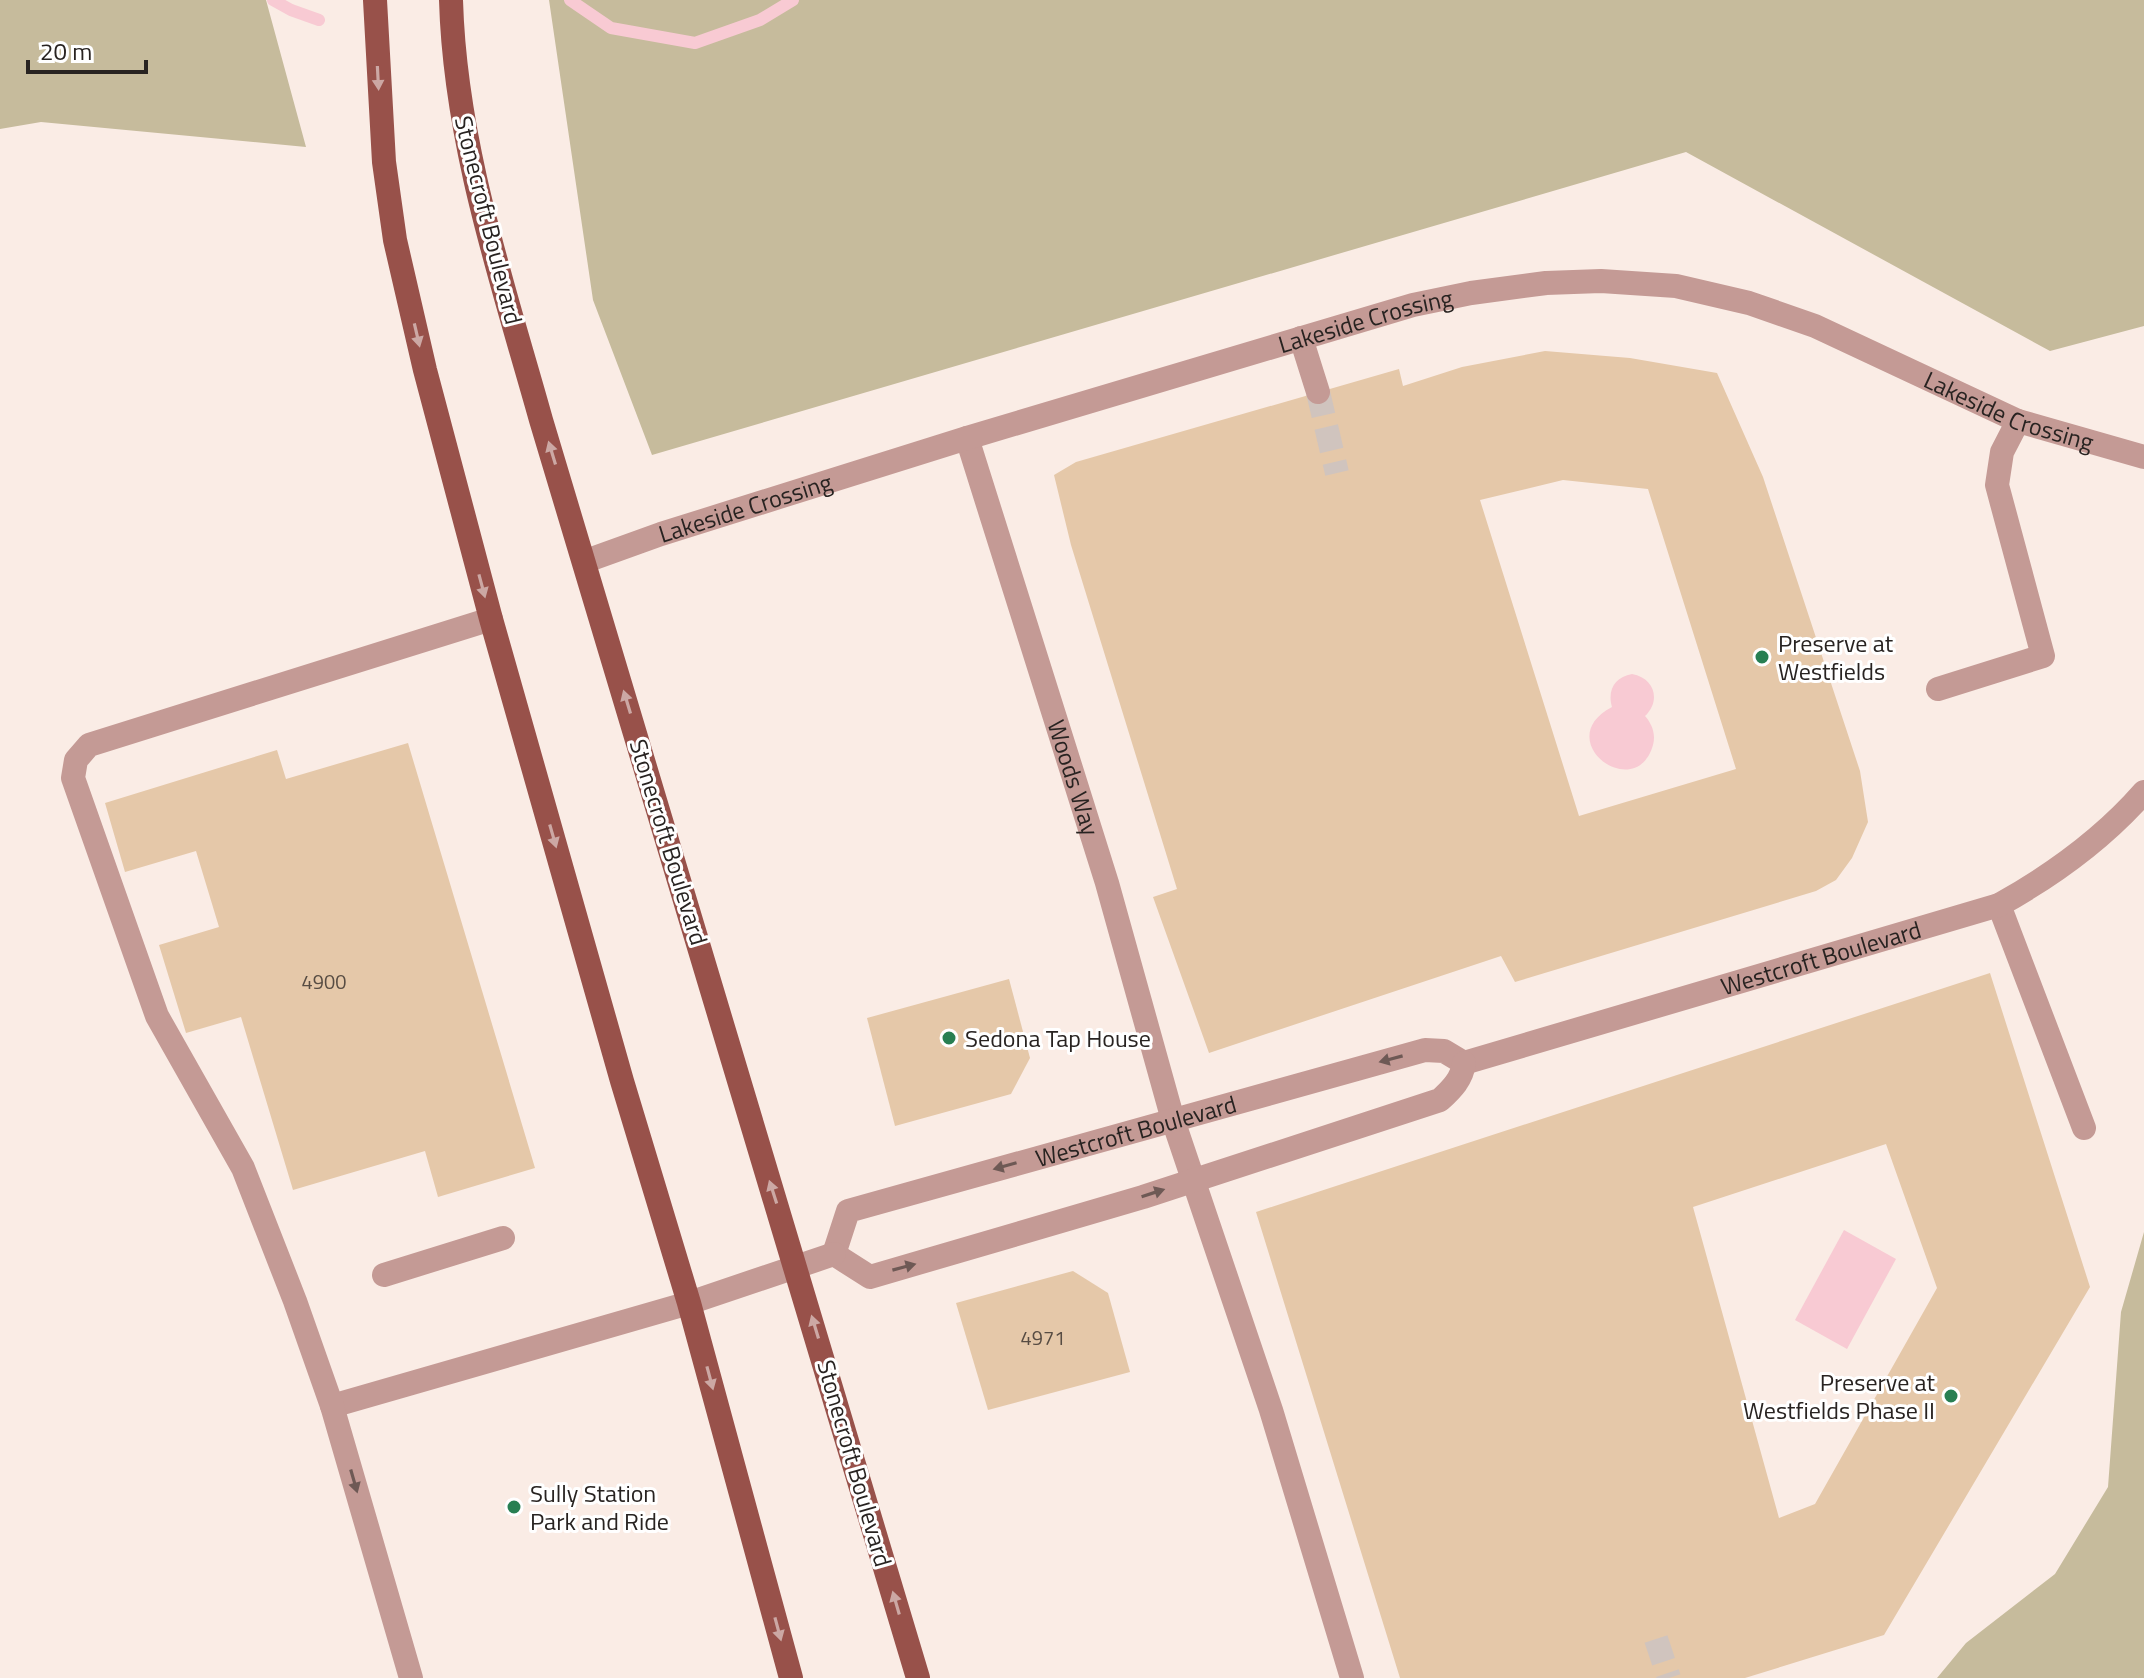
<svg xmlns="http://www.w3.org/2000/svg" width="2144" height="1678" font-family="'Titillium Web',sans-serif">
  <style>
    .green { fill: #c6bb9c }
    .water { fill: #f8cad3 }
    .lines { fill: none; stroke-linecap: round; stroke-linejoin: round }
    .stream { stroke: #f8cad3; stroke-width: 12 }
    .building { fill: #e5c8a9; fill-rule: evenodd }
    .minor-tunnel { stroke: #d0c4be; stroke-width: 24; stroke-dasharray: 24 12; stroke-linecap: butt }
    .minor { stroke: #c49a95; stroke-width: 24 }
    .major { stroke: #98514a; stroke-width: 24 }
    .oneway { fill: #cca8a4 }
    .oneway2 { fill: #6e5955 }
    .poi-dot { fill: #287f52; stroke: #fff; stroke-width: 3 }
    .labels { text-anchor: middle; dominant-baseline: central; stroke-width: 6; stroke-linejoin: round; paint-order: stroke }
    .number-label { font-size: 20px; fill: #574c43 }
    .street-label { font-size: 24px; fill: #282321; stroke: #fff }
    .poi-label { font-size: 24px; fill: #282321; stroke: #fff; text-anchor: start }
  </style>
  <rect width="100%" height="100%" fill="#faece5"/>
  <g class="green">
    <polygon points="0,0 266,0 306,147 41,122 0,129"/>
    <polygon points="549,0 2144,0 2144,326 2050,351 1686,152 652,455 593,300"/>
    <polygon points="2144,1232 2144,1678 1937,1678 1966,1643 2055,1574 2108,1487 2121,1312"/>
  </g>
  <g class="water">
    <path d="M1632,674C1655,678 1661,701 1645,716C1652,724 1656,734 1653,745C1636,805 1549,740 1612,707C1607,690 1615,677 1632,674Z"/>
    <polygon points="1844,1230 1896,1259 1847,1349 1795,1320"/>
  </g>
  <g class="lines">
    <g class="stream">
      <polyline points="273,0 291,10 319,20"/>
      <polyline points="570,0 611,28 695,43 760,20 793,0"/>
    </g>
  </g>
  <g class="building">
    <path d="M1545,351L1630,358L1717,373L1763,477L1860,771L1868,822L1852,858L1836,880L1816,891L1515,982L1501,956L1209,1053L1153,897L1177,889L1071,545L1054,475L1076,462L1399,369L1403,386L1462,367ZM1563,480L1648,489L1736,769L1579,816L1480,500Z"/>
    <polygon points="408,743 535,1168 438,1197 425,1151 293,1190 241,1017 186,1033 159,945 219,927 196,851 125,872 105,803 277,750 286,779"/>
    <path d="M1990,973L2090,1287L1884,1635L1745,1678H1400L1256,1212ZM1886,1144L1937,1288L1815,1504L1779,1518L1693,1207Z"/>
    <polygon points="1009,979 1030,1058 1011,1094 895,1126 867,1018"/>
    <polygon points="1073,1271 1108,1293 1130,1372 988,1410 956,1303"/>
  </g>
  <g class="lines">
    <g class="minor-tunnel">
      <polyline points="1318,392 1337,473"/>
      <polyline points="1656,1639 1669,1678"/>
    </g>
    <g class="minor">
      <polyline points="1301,338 1318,392"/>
      <path id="s1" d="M967,438L1107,883L1173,1120L1271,1410L1352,1678"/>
      <path id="s2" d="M586,561L661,534L967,438L1413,305L1471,293L1546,283L1601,281L1676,286L1749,303L1815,326L2018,421L2144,457"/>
      <polyline points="1938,689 2043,656 1997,485 2002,452 2018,421"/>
      <polyline points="1999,905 2084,1128"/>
      <path id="s3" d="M1464,1063L1999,905C2053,875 2103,839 2144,792"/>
      <path id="s4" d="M834,1254L848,1211L1425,1050L1444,1051L1464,1063"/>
      <path d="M834,1254L870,1277L1143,1197L1440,1100C1452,1089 1462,1079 1464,1063"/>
      <polyline points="384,1275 503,1238"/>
      <polyline points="332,1406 689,1303 834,1254"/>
      <polyline points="411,1678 332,1406 295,1301 243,1168 157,1016 73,778 76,760 89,745 491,619"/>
    </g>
    <g class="major">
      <polyline points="375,0 384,162 395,240 425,370 491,619 622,1081 689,1303 791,1678"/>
      <path d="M451,0C455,144 503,284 541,420L918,1678"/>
    </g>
  </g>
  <defs><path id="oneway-solid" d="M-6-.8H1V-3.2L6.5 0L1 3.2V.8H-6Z" transform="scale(2)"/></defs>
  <g class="oneway">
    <use href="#oneway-solid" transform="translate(378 78) rotate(87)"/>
    <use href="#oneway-solid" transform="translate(417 335) rotate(77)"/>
    <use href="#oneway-solid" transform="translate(552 453) rotate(-107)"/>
    <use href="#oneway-solid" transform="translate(482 586) rotate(75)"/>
    <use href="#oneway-solid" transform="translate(627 702) rotate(-107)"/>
    <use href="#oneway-solid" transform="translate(553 836) rotate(74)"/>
    <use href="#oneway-solid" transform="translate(773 1192) rotate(-108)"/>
    <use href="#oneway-solid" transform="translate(815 1327) rotate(-107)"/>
    <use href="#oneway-solid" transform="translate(710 1378) rotate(75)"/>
    <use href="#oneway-solid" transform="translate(896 1603) rotate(-106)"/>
    <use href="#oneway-solid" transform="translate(778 1629) rotate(75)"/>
  </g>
  <g class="oneway2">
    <use href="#oneway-solid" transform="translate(1391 1059) rotate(165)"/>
    <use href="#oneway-solid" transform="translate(1005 1166) rotate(164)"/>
    <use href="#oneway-solid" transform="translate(1153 1193) rotate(-18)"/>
    <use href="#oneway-solid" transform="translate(904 1267) rotate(-15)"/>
    <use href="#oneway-solid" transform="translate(354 1481) rotate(74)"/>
  </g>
  <g class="poi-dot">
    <circle cx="1762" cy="657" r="8"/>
    <circle cx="949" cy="1038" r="8"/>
    <circle cx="1951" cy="1396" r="8"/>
    <circle cx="514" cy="1507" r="8"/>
  </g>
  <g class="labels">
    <g class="number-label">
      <text x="324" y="981">4900</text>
      <text x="1043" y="1337">4971</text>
    </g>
    <g class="street-label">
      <text transform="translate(489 220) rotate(76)">Stonecroft Boulevard</text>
      <text stroke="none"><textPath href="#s2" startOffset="816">Lakeside Crossing</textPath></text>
      <text stroke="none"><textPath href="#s2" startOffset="1488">Lakeside Crossing</textPath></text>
      <text stroke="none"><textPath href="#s2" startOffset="168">Lakeside Crossing</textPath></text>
      <text stroke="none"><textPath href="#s1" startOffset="356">Woods Way</textPath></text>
      <text transform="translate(669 842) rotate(73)">Stonecroft Boulevard</text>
      <text stroke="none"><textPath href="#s3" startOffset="372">Westcroft Boulevard</textPath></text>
      <text stroke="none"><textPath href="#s4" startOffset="344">Westcroft Boulevard</textPath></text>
      <text transform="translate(855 1463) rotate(74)">Stonecroft Boulevard</text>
    </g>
    <g class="poi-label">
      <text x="1778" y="643">Preserve at<tspan x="1778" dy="28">Westfields</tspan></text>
      <text x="965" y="1038">Sedona Tap House</text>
      <text x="1935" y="1382" text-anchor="end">Preserve at<tspan x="1935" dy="28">Westfields Phase II</tspan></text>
      <text x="530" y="1493">Sully Station<tspan x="530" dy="28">Park and Ride</tspan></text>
    </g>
  </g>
  <path d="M28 60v12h118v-12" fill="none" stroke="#282321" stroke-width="4"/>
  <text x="40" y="60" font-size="24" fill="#282321" stroke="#ffffff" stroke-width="6" paint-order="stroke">20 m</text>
</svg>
